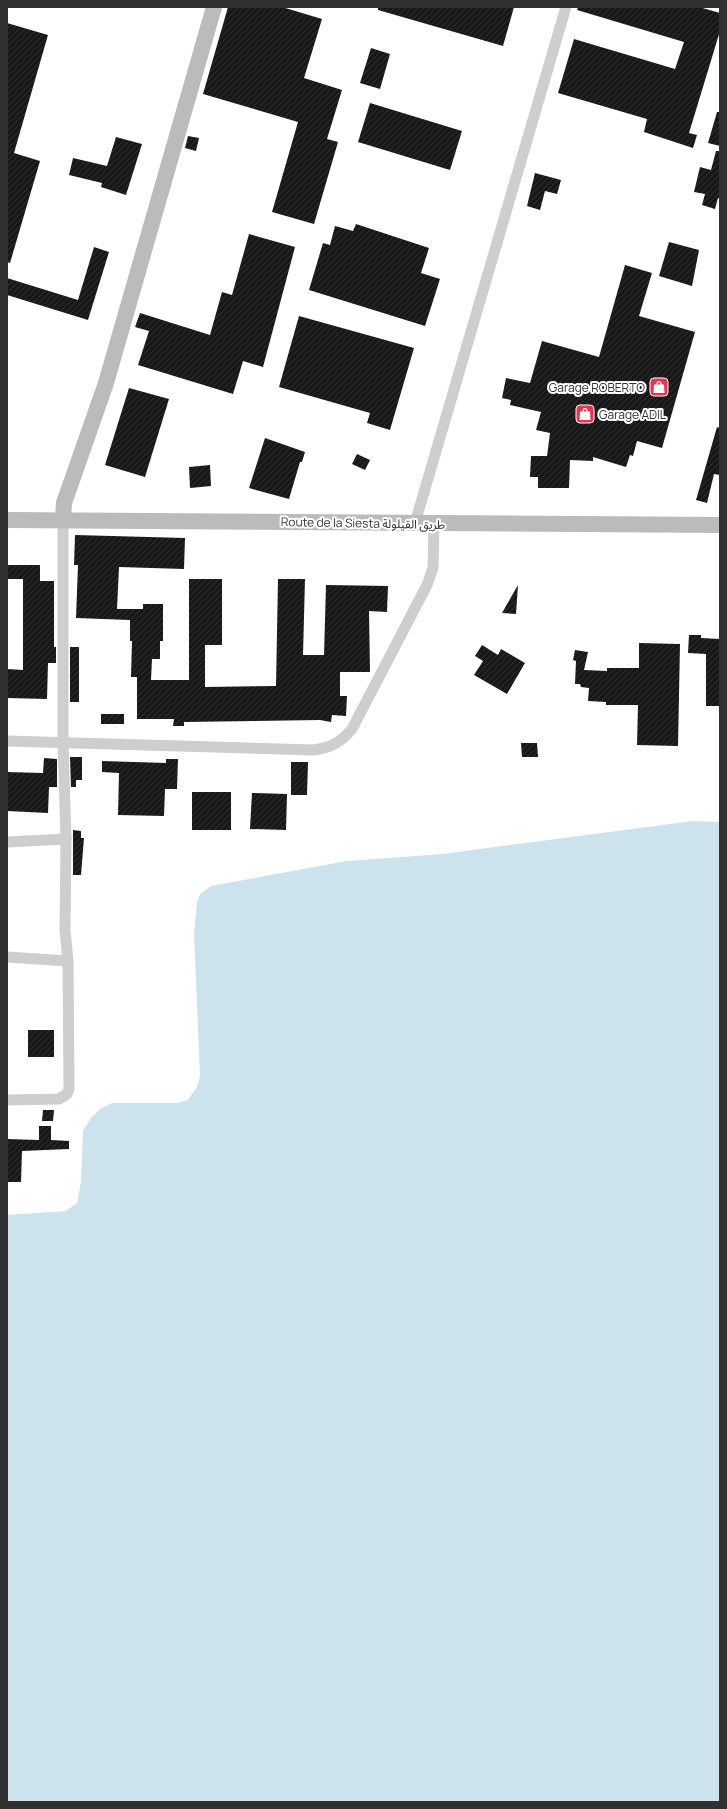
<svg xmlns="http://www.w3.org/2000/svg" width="727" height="1809" font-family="Manrope,'Noto Sans Arabic',sans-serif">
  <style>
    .water { fill: #cce3ee }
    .building { fill: url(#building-hatch) }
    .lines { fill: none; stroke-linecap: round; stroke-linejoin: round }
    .street { stroke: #cecece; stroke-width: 11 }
    .secondary { stroke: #bbb; stroke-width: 16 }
    .labels { text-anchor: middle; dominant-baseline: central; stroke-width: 4; stroke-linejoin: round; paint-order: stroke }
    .poi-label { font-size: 12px; fill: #313131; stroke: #fff; text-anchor: end }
    .street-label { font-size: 12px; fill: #313131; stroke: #fff }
  </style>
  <defs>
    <pattern id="building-hatch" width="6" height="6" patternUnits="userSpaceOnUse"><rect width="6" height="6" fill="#181818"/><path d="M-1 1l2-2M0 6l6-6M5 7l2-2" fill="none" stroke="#313131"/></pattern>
  </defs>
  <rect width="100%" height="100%" fill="#fff"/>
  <polygon class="water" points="693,821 720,822 720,1802 7,1802 7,1215 66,1211 77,1203 81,1182 83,1131 91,1118 100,1109 112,1103 177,1103 188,1100 197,1087 200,1076 194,934 197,902 200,894 211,886 347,861 442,854"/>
  <g class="building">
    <polygon points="228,7 282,7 322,19 304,78 342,90 327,139 338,142 314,224 272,212 298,122 203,94"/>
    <polygon points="378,7 514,7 503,46 378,10"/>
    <polygon points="578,7 699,7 720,13 720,31 689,133 697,135 693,148 644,132 647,119 558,93 574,39 675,69 684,42 577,10"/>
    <polygon points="7,23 48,35 14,153 40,161 10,263 7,262"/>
    <polygon points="371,48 390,54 380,89 360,83"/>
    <polygon points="370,103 462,131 450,170 358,142"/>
    <polygon points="717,112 720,112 720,146 708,143"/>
    <polygon points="188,136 199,138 196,151 185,148"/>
    <polygon points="116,137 142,144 126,195 101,187 102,183 69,175 73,158 107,166"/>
    <polygon points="716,151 720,151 720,198 718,198 715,209 702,205 705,194 694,192 700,167 711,170"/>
    <polygon points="535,173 561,180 557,194 545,191 540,210 527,206"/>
    <polygon points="356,224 429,248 421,273 440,279 425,326 309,290 323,243 330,245 335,226 353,231"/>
    <polygon points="249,234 295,247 263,367 243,361 233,394 138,365 149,331 135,327 140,313 210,335 222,292 232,295"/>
    <polygon points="669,242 699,250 692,286 659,276"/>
    <polygon points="94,247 109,252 88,320 7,295 7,278 78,300"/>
    <polygon points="625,265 652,273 639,316 695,332 662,448 637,441 633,456 630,455 626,467 593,457 593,461 570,460 569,488 538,488 538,477 530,477 531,456 547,456 550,433 536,430 541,412 510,405 511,400 502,398 506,378 530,383 542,341 599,357"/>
    <polygon points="299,316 414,348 390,430 367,423 370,413 279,387"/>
    <polygon points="129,388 169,399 145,477 105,465"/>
    <polygon points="717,427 720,428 720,475 714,474 707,503 696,500"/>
    <polygon points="265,438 305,452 302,462 300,462 289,499 249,488"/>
    <polygon points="357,454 370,460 365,470 352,464"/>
    <polygon points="210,465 211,486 190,488 189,467"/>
    <polygon points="75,535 185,538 184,569 119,567 117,609 143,609 143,604 163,604 163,641 160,641 160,659 152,659 151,680 189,680 189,579 222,579 222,645 205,645 205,687 276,686 278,579 305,579 303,655 324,655 326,585 388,586 387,612 369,611 370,672 340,672 340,696 347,696 346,716 332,715 331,722 320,720 184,722 184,726 173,726 174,719 137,719 137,677 131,677 132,641 130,641 130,620 76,618 78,565 74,565"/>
    <polygon points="7,565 40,565 40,581 54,581 54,647 56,647 56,663 48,663 47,699 7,698 7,669 23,670 23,579 7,579"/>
    <polygon points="518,585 516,614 502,613"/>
    <polygon points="689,635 701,635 701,638 720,639 720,706 706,706 706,654 688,653"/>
    <polygon points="639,643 680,644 678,746 637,745 638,705 606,705 606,702 588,701 589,688 581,687 580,684 575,684 576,661 573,660 575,650 588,652 584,670 607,671 607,668 639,668"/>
    <polygon points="482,645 498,655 501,649 525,663 507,694 474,675 483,661 475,656"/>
    <rect x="70" y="647" width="9" height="55"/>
    <rect x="101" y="714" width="23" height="10"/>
    <polygon points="521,743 537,743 538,757 522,757"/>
    <polygon points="70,757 82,757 82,780 76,780 76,787 71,787"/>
    <polygon points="44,758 57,759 57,787 49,787 48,813 7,811 7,772 43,773"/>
    <polygon points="166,759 178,759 177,789 165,789 164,816 118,815 119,773 102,772 102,761 166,763"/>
    <polygon points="291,762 308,762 307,795 291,795"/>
    <rect x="192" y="792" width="39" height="38"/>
    <polygon points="252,793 287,794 286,830 250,829"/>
    <polygon points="73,830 81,831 81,838 84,838 81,875 73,875"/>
    <rect x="28" y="1030" width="26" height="27"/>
    <polygon points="43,1110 54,1110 53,1121 42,1121"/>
    <polygon points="39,1126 51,1126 51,1140 69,1141 69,1149 22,1151 21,1182 7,1182 7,1139 39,1140"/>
  </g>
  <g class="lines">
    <g class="street">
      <polyline points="415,523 566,7"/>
      <path d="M7,741L313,750C331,748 341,742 352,729L427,585L433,568L434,524"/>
      <polyline points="7,842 66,839"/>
      <polyline points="7,957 68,961"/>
      <polyline points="7,1100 59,1099 67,1094 69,1089 68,961 65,930 66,839 63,742 63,520"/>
    </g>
    <g class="secondary">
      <polyline points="7,520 720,525"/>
      <polyline points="63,520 64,503 106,383 214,7"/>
    </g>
  </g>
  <defs>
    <symbol id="shop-square" viewBox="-11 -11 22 22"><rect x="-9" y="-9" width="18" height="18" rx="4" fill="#e9334f" stroke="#fff"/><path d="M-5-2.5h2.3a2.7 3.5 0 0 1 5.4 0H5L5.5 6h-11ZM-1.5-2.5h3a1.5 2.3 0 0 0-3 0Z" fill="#fff"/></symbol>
  </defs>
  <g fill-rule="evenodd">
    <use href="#shop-square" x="648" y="376" width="22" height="22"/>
    <use href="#shop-square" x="574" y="403" width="22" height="22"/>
  </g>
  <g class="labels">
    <g class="poi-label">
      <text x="645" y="387">Garage ROBERTO</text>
      <text x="599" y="414" text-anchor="start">Garage ADIL</text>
    </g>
    <g class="street-label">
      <text transform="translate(363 523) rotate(1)">Route de la Siesta طريق القيلولة</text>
    </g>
  </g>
  <rect width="727" height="1809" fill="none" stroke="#313131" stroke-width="16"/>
</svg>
